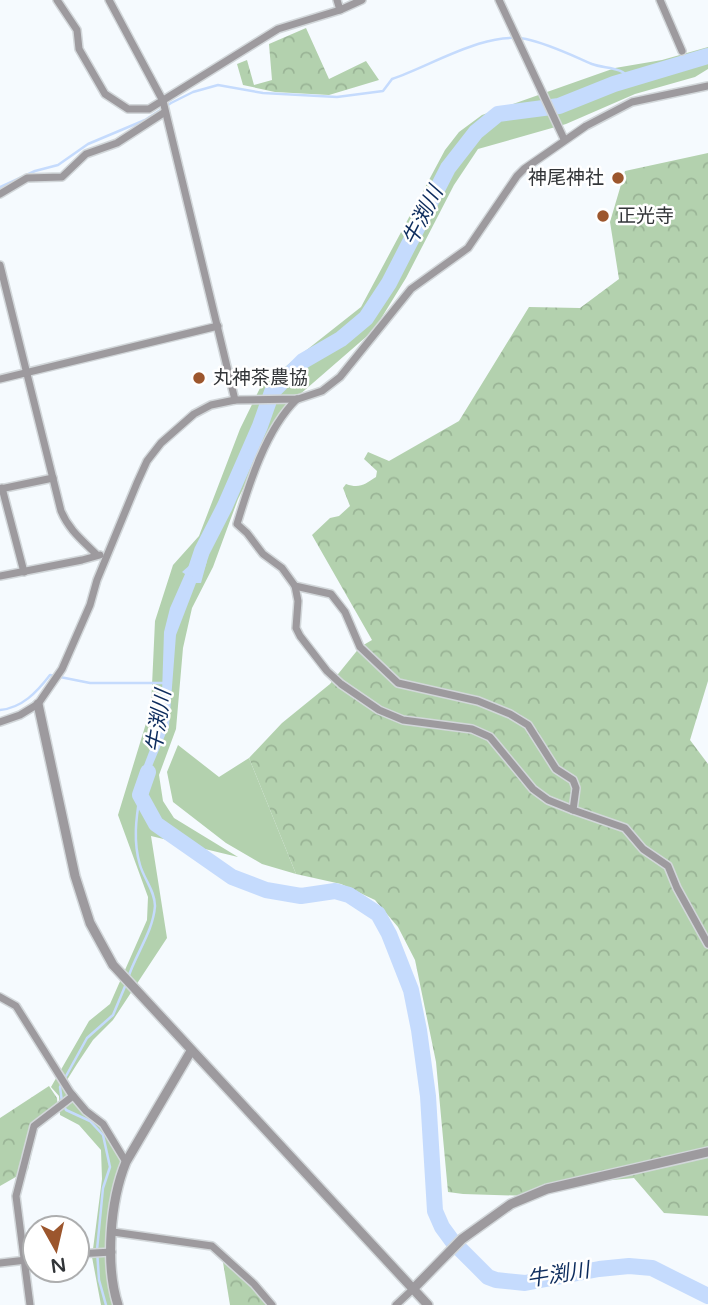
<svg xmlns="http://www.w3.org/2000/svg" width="708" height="1305" font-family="'Varela Round','Noto Sans JP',sans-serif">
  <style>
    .grass { fill: #b3d1ae }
    .forest { fill: url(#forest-crowns) }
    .water { fill: #c5dbfd }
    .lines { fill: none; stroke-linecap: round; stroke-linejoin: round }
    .stream { stroke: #c5dbfd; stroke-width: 2.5 }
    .river { stroke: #c5dbfd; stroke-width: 16 }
    .minor-casing { stroke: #d2d7da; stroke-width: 10 }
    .tertiary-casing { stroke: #d2d7da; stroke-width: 12 }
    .minor { stroke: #9d9a9e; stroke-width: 7 }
    .tertiary { stroke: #9d9a9e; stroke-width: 9 }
    .poi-dot { fill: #9c562d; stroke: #fff; stroke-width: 2.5 }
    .labels { text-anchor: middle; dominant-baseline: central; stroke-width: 5; stroke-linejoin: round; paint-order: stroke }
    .poi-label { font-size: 19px; fill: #323538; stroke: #fff; text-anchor: start }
    .water-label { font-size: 21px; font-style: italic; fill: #0d2c5d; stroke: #fff }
  </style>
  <defs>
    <pattern id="forest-crowns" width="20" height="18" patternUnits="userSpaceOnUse" patternTransform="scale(1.75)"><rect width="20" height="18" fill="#b3d1ae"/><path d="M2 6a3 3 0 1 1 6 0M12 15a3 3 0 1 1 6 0" fill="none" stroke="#9ab496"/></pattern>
  </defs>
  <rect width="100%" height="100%" fill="#f5fafe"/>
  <g class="grass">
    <path d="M708,47V69L695,77L635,94L566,124L478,149L454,185L406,278L374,330L283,409L238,499L213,567L192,608L183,648L176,729L159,775L163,801L174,818L238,857L151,836L167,938L113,1020L93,1040L77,1064L67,1080L66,1091L69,1097L102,1127L121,1161C104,1207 113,1257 115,1305H101L92,1257L102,1179L101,1150L79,1125L60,1115L59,1096L51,1087L89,1021L110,1004L147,920L148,897L118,815L151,707L155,621L173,565L199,536L240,429L261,386L361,307L445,150L459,132L482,115L615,68L662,60Z"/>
    <polygon points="178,745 219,777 249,758 296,874 262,864 226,843 173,802 167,772"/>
  </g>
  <g class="forest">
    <polygon points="306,28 329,79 366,61 379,80 329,95 275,92 243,85 237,64 247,60 254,85 272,80 269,44"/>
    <path d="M708,153V681L690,740L708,764V1216L664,1213L634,1178L559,1185L529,1196L463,1194L448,1192L436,1062L415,960L398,927L375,900L341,884L296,874L249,758L282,723L330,684L360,647L372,640L312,535L330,518L339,516L350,506L343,488L346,484C360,489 365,484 376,477L377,471L364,459L368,452L389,461L459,421L529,307L580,308L619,279L610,222L625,171Z"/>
    <polygon points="49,1086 57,1098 58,1111 37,1128 28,1170 0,1186 0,1118"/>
    <polygon points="222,1256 241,1273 268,1305 230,1305"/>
  </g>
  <polygon class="water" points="202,551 204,559 207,561 201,583 196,583 176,635 169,726 140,795 141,773 157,731 162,693 164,632 170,608 185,574 182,572 199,557"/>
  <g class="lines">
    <g class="stream">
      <path d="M0,187L35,171L58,165L88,144L145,120L171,103L193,92L218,85L263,93L337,97L383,91L392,79C431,66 485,31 526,39C549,44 571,55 592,64C605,69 623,66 630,80"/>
      <path d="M0,710C22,708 37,692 50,675L90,683H164"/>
      <path d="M128,978C136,953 153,932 155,906C155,891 144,879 140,865C133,842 136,818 140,795"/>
      <polyline points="106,1305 99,1280 97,1250 103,1188 110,1167 103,1135 90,1121 66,1110 62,1102 60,1087 87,1038 113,1015 126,984"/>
    </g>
    <g class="river">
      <polyline points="196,569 202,551 225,506 260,426 272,392 303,361 341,339 366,318 389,283 448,168 476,132 498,114 559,106 614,84 708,56"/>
      <polyline points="148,772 140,795 156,824 232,877 266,890 301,896 335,891 349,895 378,914 389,934 411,990 419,1030 428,1096 435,1211 442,1227 453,1242 488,1277 496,1280 525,1283 599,1269 629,1266 652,1268 708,1296"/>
    </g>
    <defs>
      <g id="minor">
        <polyline points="57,0 77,30 79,49 105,94 128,109 149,109 278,29 340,10 362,0"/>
        <polyline points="109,0 163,101 235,400"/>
        <polyline points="337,0 340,10"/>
        <polyline points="499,0 564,139"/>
        <polyline points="660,0 682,51"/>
        <polyline points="0,194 27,178 62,177 86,154 117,143 165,112"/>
        <path d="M0,265L61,511C69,530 82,540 96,554"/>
        <polyline points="0,379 218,326"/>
        <path d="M297,399C266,429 249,484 237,524L247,533L263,554L282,568L295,586L331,594L345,612L360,647L398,683L478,701L510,714L528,725L556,769L573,780L576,788L573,810L625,828L643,849L668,866L677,888L708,944"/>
        <polyline points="2,488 24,572"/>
        <polyline points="0,489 53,478"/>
        <polyline points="0,576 82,560 100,555"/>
        <polyline points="295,586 298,601 296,628 300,636 327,671 341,684 379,710 403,720 472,729 490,737 533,789 548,800 573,810"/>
        <polyline points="0,722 20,715 38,704 62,669 90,605 97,580 137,483 147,461 161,443 194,414 211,405 235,400 298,399 322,391 340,377 411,289 468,248 517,176 524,169 586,126 632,102 708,86"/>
        <polyline points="0,997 16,1006 70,1092 86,1111 103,1124 126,1162"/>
        <polyline points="113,1232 212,1246 254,1284 272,1305"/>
        <polyline points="77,1254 112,1252"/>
        <polyline points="0,1263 35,1259"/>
        <polyline points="30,1305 16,1196 34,1126 73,1096"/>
        <polyline points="396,1305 413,1289"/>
      </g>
      <g id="tertiary">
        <polyline points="38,704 75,876 90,923 113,965 428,1305"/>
        <polyline points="413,1289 462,1239 511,1204 547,1189 708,1152"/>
        <path d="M118,1305C105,1265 110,1201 126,1162L191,1051"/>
      </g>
    </defs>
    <use href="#minor" class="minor-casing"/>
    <use href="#tertiary" class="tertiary-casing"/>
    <use href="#minor" class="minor"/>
    <use href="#tertiary" class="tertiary"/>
  </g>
  <g class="poi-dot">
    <circle cx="618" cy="178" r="7"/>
    <circle cx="603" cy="216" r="7"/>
    <circle cx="199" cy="378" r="7"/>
  </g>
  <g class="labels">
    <g class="poi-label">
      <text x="604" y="178" text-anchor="end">神尾神社</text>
      <text x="617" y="216">正光寺</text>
      <text x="213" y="378">丸神茶農協</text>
    </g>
    <g class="water-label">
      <text transform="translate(423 216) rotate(-63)">牛渕川</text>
      <text transform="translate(159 721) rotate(-81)">牛渕川</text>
      <text transform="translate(558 1275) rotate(-9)">牛渕川</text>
    </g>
  </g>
  <g transform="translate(56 1249) rotate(172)"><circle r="33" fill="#ffffff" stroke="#adaeaf" stroke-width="2"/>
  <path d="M0-5L12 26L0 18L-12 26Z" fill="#9c562d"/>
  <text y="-10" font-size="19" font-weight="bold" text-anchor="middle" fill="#323538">N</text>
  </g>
</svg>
